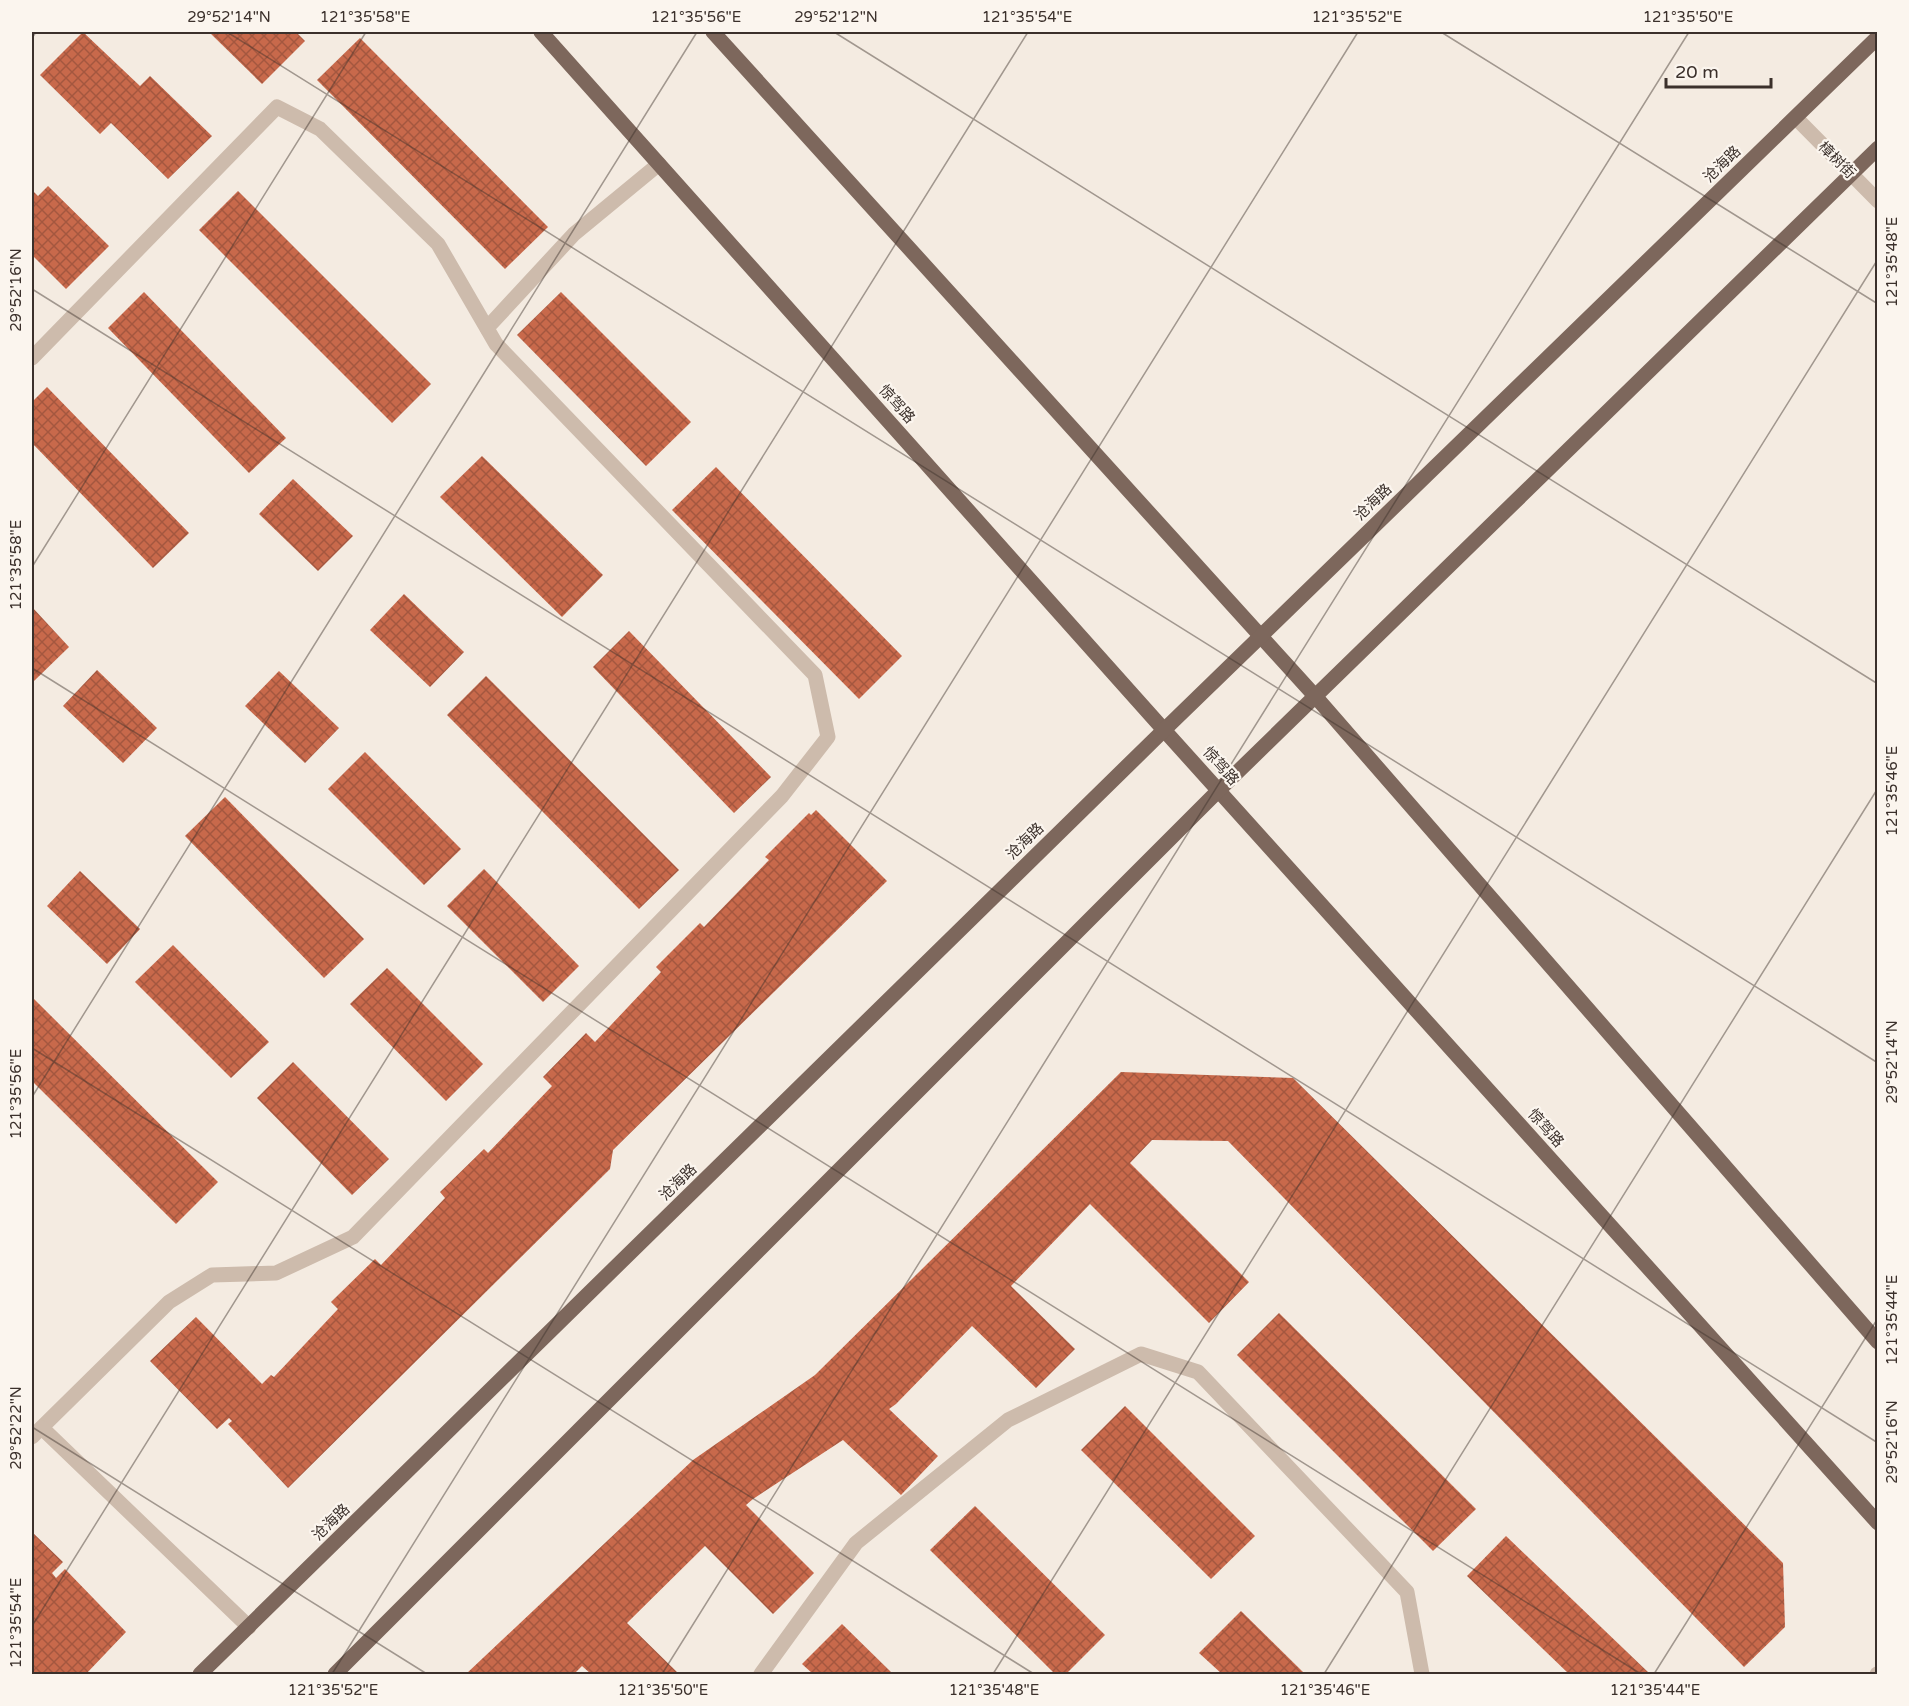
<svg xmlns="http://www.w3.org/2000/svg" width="1909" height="1706" font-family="'Varela Round','Noto Sans SC',sans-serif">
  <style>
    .building { fill: url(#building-cross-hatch) }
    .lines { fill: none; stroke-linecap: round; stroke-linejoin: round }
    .minor { stroke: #cdbbac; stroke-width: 15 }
    .major { stroke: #7d675c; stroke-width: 15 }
    .ticks { fill: none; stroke: #3b302b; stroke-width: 1.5; stroke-opacity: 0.45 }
    .labels { text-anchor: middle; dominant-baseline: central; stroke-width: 4.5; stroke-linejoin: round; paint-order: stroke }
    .street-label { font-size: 15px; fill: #3b302b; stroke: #fbf5ee }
    .neatline { fill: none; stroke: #3b302b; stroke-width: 2 }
    .ticks-label { font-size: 15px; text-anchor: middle; fill: #3b302b }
  </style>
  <defs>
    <pattern id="building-cross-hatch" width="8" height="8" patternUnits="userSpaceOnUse" patternTransform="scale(1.5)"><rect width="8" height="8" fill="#c8694b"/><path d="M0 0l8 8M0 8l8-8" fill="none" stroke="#a4573f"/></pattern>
  </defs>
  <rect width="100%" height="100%" fill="#f4ebe1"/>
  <g class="building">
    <polygon points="83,32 140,86 150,76 212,136 168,179 111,123 100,134 40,75"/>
    <polygon points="209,32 296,32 305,41 262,84"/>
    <polygon points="360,38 548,227 505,269 317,80"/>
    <polygon points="48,186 109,246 66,289 32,255 32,190 38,196"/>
    <polygon points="238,191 431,384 392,423 199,230"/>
    <polygon points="144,292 286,438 249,473 108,328"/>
    <polygon points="561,292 691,422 646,466 517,335"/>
    <polygon points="47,387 189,533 153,568 32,443 32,402"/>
    <polygon points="482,456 603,575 562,617 440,497"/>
    <polygon points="716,467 902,656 859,699 672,510"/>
    <polygon points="293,479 353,536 318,571 259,514"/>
    <polygon points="404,594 464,652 430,687 370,630"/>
    <polygon points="32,607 69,647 33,682 32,680"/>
    <polygon points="629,631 771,777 734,813 593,667"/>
    <polygon points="97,670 157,728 123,763 63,706"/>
    <polygon points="279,671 339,728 305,763 245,706"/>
    <polygon points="486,676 679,870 639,909 447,715"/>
    <polygon points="365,752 461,849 424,885 328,789"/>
    <polygon points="225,797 364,939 324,978 185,836"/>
    <polygon points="816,810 887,881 613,1150 610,1169 288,1488 228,1424 232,1421 229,1418 217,1429 150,1361 196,1317 262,1384 271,1375 274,1377 338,1309 331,1302 375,1259 381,1265 445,1198 440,1192 484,1149 488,1153 552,1086 543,1077 586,1033 595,1042 661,972 656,967 700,923 704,927 769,860 765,857 809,813 811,815"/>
    <polygon points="484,869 579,966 543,1002 447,906"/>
    <polygon points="80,871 140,929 107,964 47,906"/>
    <polygon points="173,945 269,1042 231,1078 135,982"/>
    <polygon points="387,968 483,1064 446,1101 350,1004"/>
    <polygon points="32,997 218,1182 176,1224 32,1081"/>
    <polygon points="293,1062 389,1159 352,1195 257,1098"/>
    <polygon points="1121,1072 1293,1078 1783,1563 1785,1627 1744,1667 1228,1141 1152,1140 1130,1163 1249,1282 1209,1323 1090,1204 1011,1286 1075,1349 1036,1388 972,1326 896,1404 889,1409 938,1456 901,1495 843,1440 753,1499 746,1505 814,1573 773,1614 705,1546 627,1623 679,1674 591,1674 582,1666 574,1674 466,1674 693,1460 815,1375"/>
    <polygon points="1279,1313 1476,1509 1433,1551 1237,1355"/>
    <polygon points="1125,1406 1255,1536 1211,1579 1081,1450"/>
    <polygon points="975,1506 1105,1635 1066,1674 1055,1674 930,1550"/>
    <polygon points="32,1532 63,1562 52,1573 56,1578 65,1569 126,1632 86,1674 32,1674"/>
    <polygon points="1506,1536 1650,1674 1569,1674 1467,1576"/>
    <polygon points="1241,1611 1305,1674 1222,1674 1199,1653"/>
    <polygon points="842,1624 893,1674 813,1674 802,1664"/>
  </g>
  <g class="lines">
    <g class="minor">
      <polyline points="1796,118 1878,201"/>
      <polyline points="487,328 574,234 659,164"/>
      <polyline points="32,358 277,107 320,129 438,244 496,344 815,675 828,737 782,796 353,1237 276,1273 212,1275 169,1302 32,1437"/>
      <polyline points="42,1428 249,1627"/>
      <polyline points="761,1674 856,1543 1008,1420 1141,1354 1198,1372 1407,1592 1422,1674"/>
      <polyline points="1877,1674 1878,1674"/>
    </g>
    <g class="major">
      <polyline points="541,32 1164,730 1878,1523"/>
      <polyline points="713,32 1315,696 1878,1342"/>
      <polyline points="200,1674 1164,730 1878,37"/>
      <polyline points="335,1674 1219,790 1878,148"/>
    </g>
  </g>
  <path class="ticks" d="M227,32L1878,1063M834,32L1878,684M1441,32L1878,304M32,38L36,32M32,289L1878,1443M32,567L366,32M32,668L1641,1674M32,1048L1034,1674M32,1097L697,32M32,1427L427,1674M32,1626L1028,32M332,1674L1358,32M662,1674L1689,32M993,1674L1878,259M1324,1674L1878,788M1654,1674L1878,1318"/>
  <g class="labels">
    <g class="street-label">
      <text transform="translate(1837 160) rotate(45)">樟树街</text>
      <text transform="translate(1722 164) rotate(-44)">沧海路</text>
      <text transform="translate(897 404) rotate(48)">惊驾路</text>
      <text transform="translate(1373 502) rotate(-44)">沧海路</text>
      <text transform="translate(1221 766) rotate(48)">惊驾路</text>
      <text transform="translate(1025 841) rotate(-44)">沧海路</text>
      <text transform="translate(1546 1128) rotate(48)">惊驾路</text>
      <text transform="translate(678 1182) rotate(-44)">沧海路</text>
      <text transform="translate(331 1522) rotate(-44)">沧海路</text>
    </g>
  </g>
  <rect width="1909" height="1706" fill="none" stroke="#fbf5ee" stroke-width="66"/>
  <path d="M1666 78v9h105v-9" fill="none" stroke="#3b302b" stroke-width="3"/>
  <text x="1675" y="78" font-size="18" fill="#3b302b" stroke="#fbf5ee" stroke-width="4.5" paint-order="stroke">20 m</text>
  <rect x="33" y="33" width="1843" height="1640" class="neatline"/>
  <g class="ticks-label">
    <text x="229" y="22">29°52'14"N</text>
    <text x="365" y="22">121°35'58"E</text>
    <text x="696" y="22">121°35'56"E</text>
    <text x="836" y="22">29°52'12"N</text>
    <text x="1027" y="22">121°35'54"E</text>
    <text x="1357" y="22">121°35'52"E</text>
    <text x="1688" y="22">121°35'50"E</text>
    <text transform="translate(1892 262) rotate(-90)" y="5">121°35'48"E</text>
    <text transform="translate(16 290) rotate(-90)" y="5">29°52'16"N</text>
    <text transform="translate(16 565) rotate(-90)" y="5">121°35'58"E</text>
    <text transform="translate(1892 791) rotate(-90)" y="5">121°35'46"E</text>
    <text transform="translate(1892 1062) rotate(-90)" y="5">29°52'14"N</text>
    <text transform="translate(16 1094) rotate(-90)" y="5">121°35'56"E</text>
    <text transform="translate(1892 1320) rotate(-90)" y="5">121°35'44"E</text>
    <text transform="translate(16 1428) rotate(-90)" y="5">29°52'22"N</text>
    <text transform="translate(1892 1442) rotate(-90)" y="5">29°52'16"N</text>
    <text transform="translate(16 1623) rotate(-90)" y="5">121°35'54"E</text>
    <text x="333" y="1695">121°35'52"E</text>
    <text x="663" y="1695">121°35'50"E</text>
    <text x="994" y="1695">121°35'48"E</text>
    <text x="1325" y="1695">121°35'46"E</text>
    <text x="1655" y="1695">121°35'44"E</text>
  </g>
</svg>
